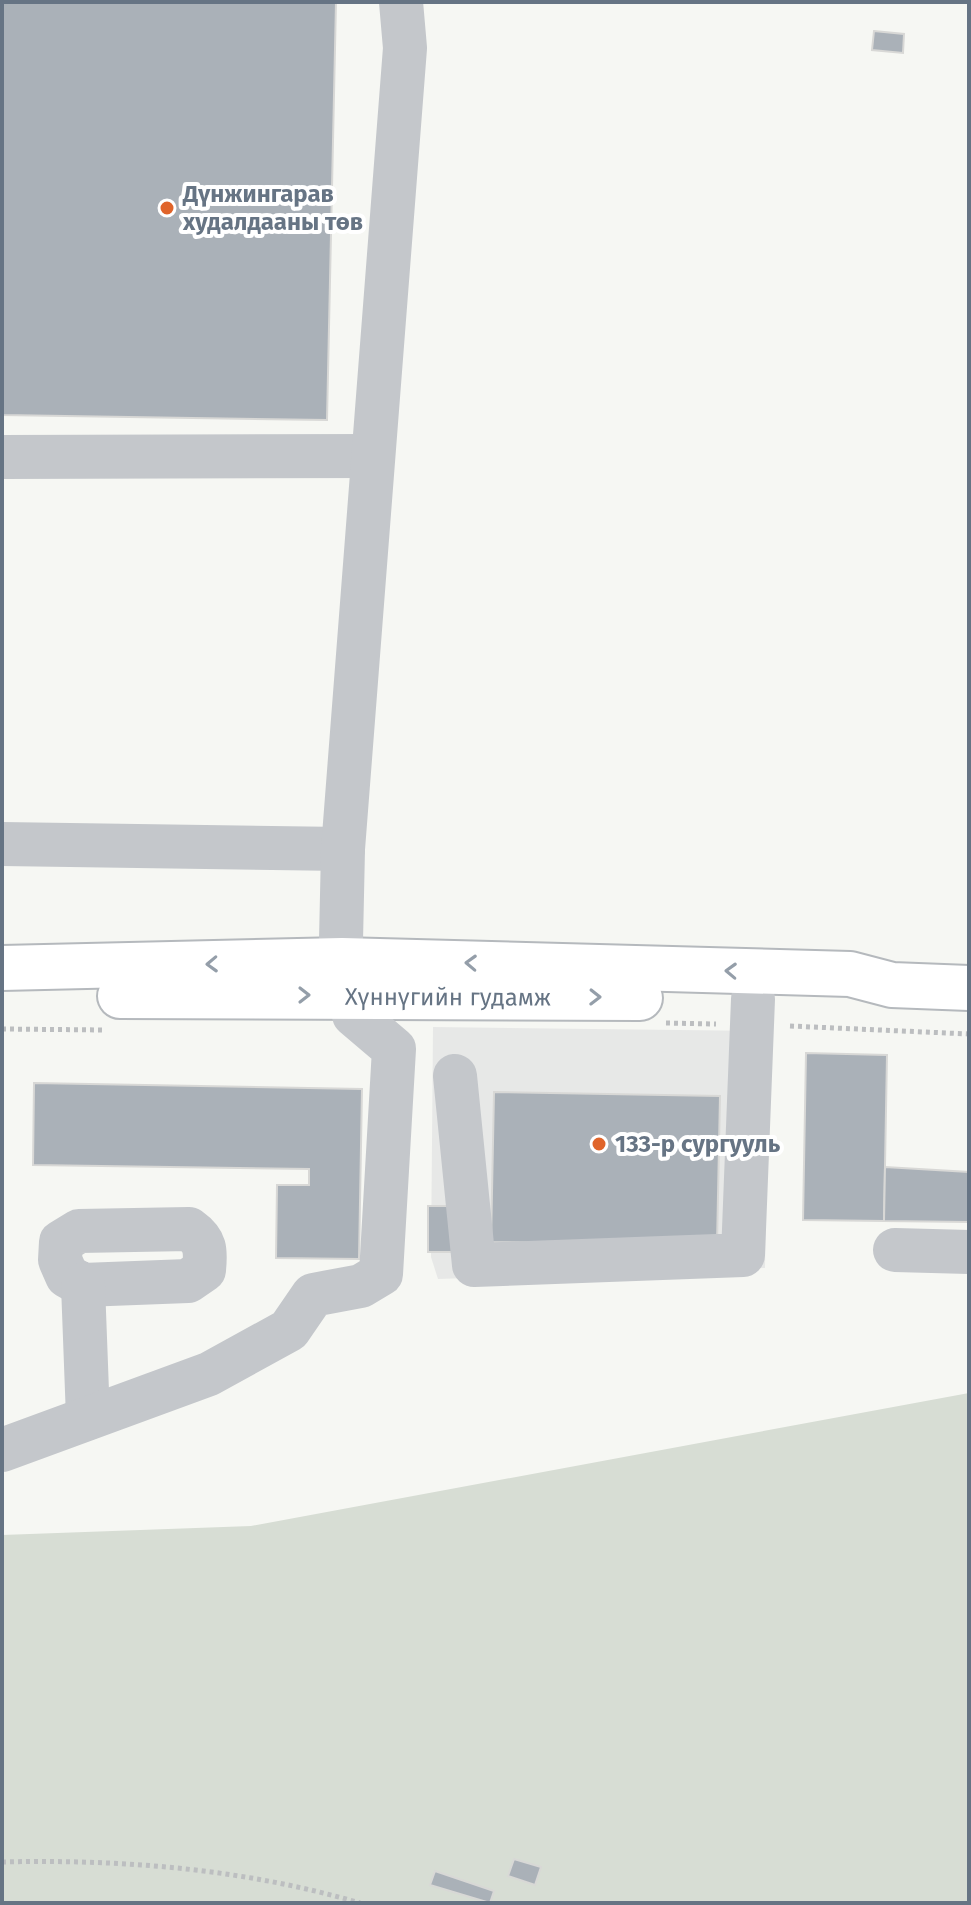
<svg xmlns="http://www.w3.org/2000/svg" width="971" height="1905" font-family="'Fira Sans',sans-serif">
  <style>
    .built { fill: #e7e8e7 }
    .green { fill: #d7ddd4 }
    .building { fill: #aab1b8; stroke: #d8d8d6; stroke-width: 2 }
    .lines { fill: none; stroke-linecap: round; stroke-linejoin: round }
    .major-casing { stroke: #b5b9bd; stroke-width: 48 }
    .path { stroke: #bcbec0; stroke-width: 5; stroke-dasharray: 4 4; stroke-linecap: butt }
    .minor { stroke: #c4c7cb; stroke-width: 44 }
    .major { stroke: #fff; stroke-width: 44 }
    .oneway { stroke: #949ea9 }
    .poi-dot { fill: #e0642a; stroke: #fff; stroke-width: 3 }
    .labels { text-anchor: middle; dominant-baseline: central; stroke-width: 8; stroke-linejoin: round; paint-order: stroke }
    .poi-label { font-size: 24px; font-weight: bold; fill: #667484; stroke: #fff; text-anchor: start }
    .street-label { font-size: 24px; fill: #667484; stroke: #fff }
  </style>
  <rect width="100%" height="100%" fill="#f6f7f3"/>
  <polygon class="built" points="433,1027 768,1031 765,1268 438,1279 431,1257"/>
  <polygon class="green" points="969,1393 969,1903 2,1903 2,1535 251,1526"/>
  <g class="building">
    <polygon points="2,2 312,2 301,396 2,388"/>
    <polygon points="2,2 336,2 327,420 2,415"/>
    <polygon points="874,31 904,34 903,53 872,50"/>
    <polygon points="806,1053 887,1055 884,1221 803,1220"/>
    <polygon points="34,1083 362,1089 359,1259 276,1258 277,1185 309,1185 309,1169 33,1165"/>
    <polygon points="494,1092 720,1096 717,1245 491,1242"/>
    <polygon points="885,1167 969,1172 969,1222 884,1221"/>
    <rect x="428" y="1206" width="32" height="46"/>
    <polygon points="514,1859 541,1867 535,1885 508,1876"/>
    <polygon points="435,1871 494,1891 490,1903 430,1885"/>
  </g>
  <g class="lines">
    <defs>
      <g id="major">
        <polyline points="2,968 342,960 850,974 892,985 969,988"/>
        <path id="s1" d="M120,996L640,998"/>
      </g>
    </defs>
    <use href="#major" class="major-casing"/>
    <g class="path">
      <polyline points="666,1023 716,1024"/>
      <polyline points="790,1026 969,1034"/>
      <polyline points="2,1029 105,1030"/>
      <path d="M2,1862C122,1859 245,1869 360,1903"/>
    </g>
    <g class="minor">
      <polyline points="2,457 373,456"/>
      <polyline points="2,844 343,849"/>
      <polyline points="455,1076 474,1265 743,1255 753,999"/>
      <path d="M189,1229C206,1241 206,1250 204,1270L188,1281L83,1285L67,1276L60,1260L61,1242L79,1231Z"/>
      <polyline points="895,1250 969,1252"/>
      <polyline points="83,1285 88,1418"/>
      <polyline points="2,1450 209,1374 289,1330 313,1295 361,1286 381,1274 394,1049 354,1015 349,995 341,941 343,849 405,48 401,2"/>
    </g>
    <use href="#major" class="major"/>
  </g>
  <defs><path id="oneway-chevron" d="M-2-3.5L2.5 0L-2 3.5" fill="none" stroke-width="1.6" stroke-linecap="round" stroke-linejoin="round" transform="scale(2)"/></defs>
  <g class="oneway">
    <use href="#oneway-chevron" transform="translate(471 963) rotate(-178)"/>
    <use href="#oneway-chevron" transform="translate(212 964) rotate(178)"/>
    <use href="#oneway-chevron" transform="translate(731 971) rotate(-178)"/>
    <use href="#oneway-chevron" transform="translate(304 995)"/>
    <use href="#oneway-chevron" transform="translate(595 997) rotate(1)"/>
  </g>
  <g class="poi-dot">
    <circle cx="167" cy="208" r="8"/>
    <circle cx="599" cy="1144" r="8"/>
  </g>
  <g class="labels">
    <g class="poi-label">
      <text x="183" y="194">Дүнжингарав<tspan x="183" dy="28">худалдааны төв</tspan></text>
      <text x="615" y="1144">133-р сургууль</text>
    </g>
    <g class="street-label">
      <text stroke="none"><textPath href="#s1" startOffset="328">Хүннүгийн гудамж</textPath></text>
    </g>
  </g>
  <rect width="971" height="1905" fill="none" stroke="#667484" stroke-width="8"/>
</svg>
